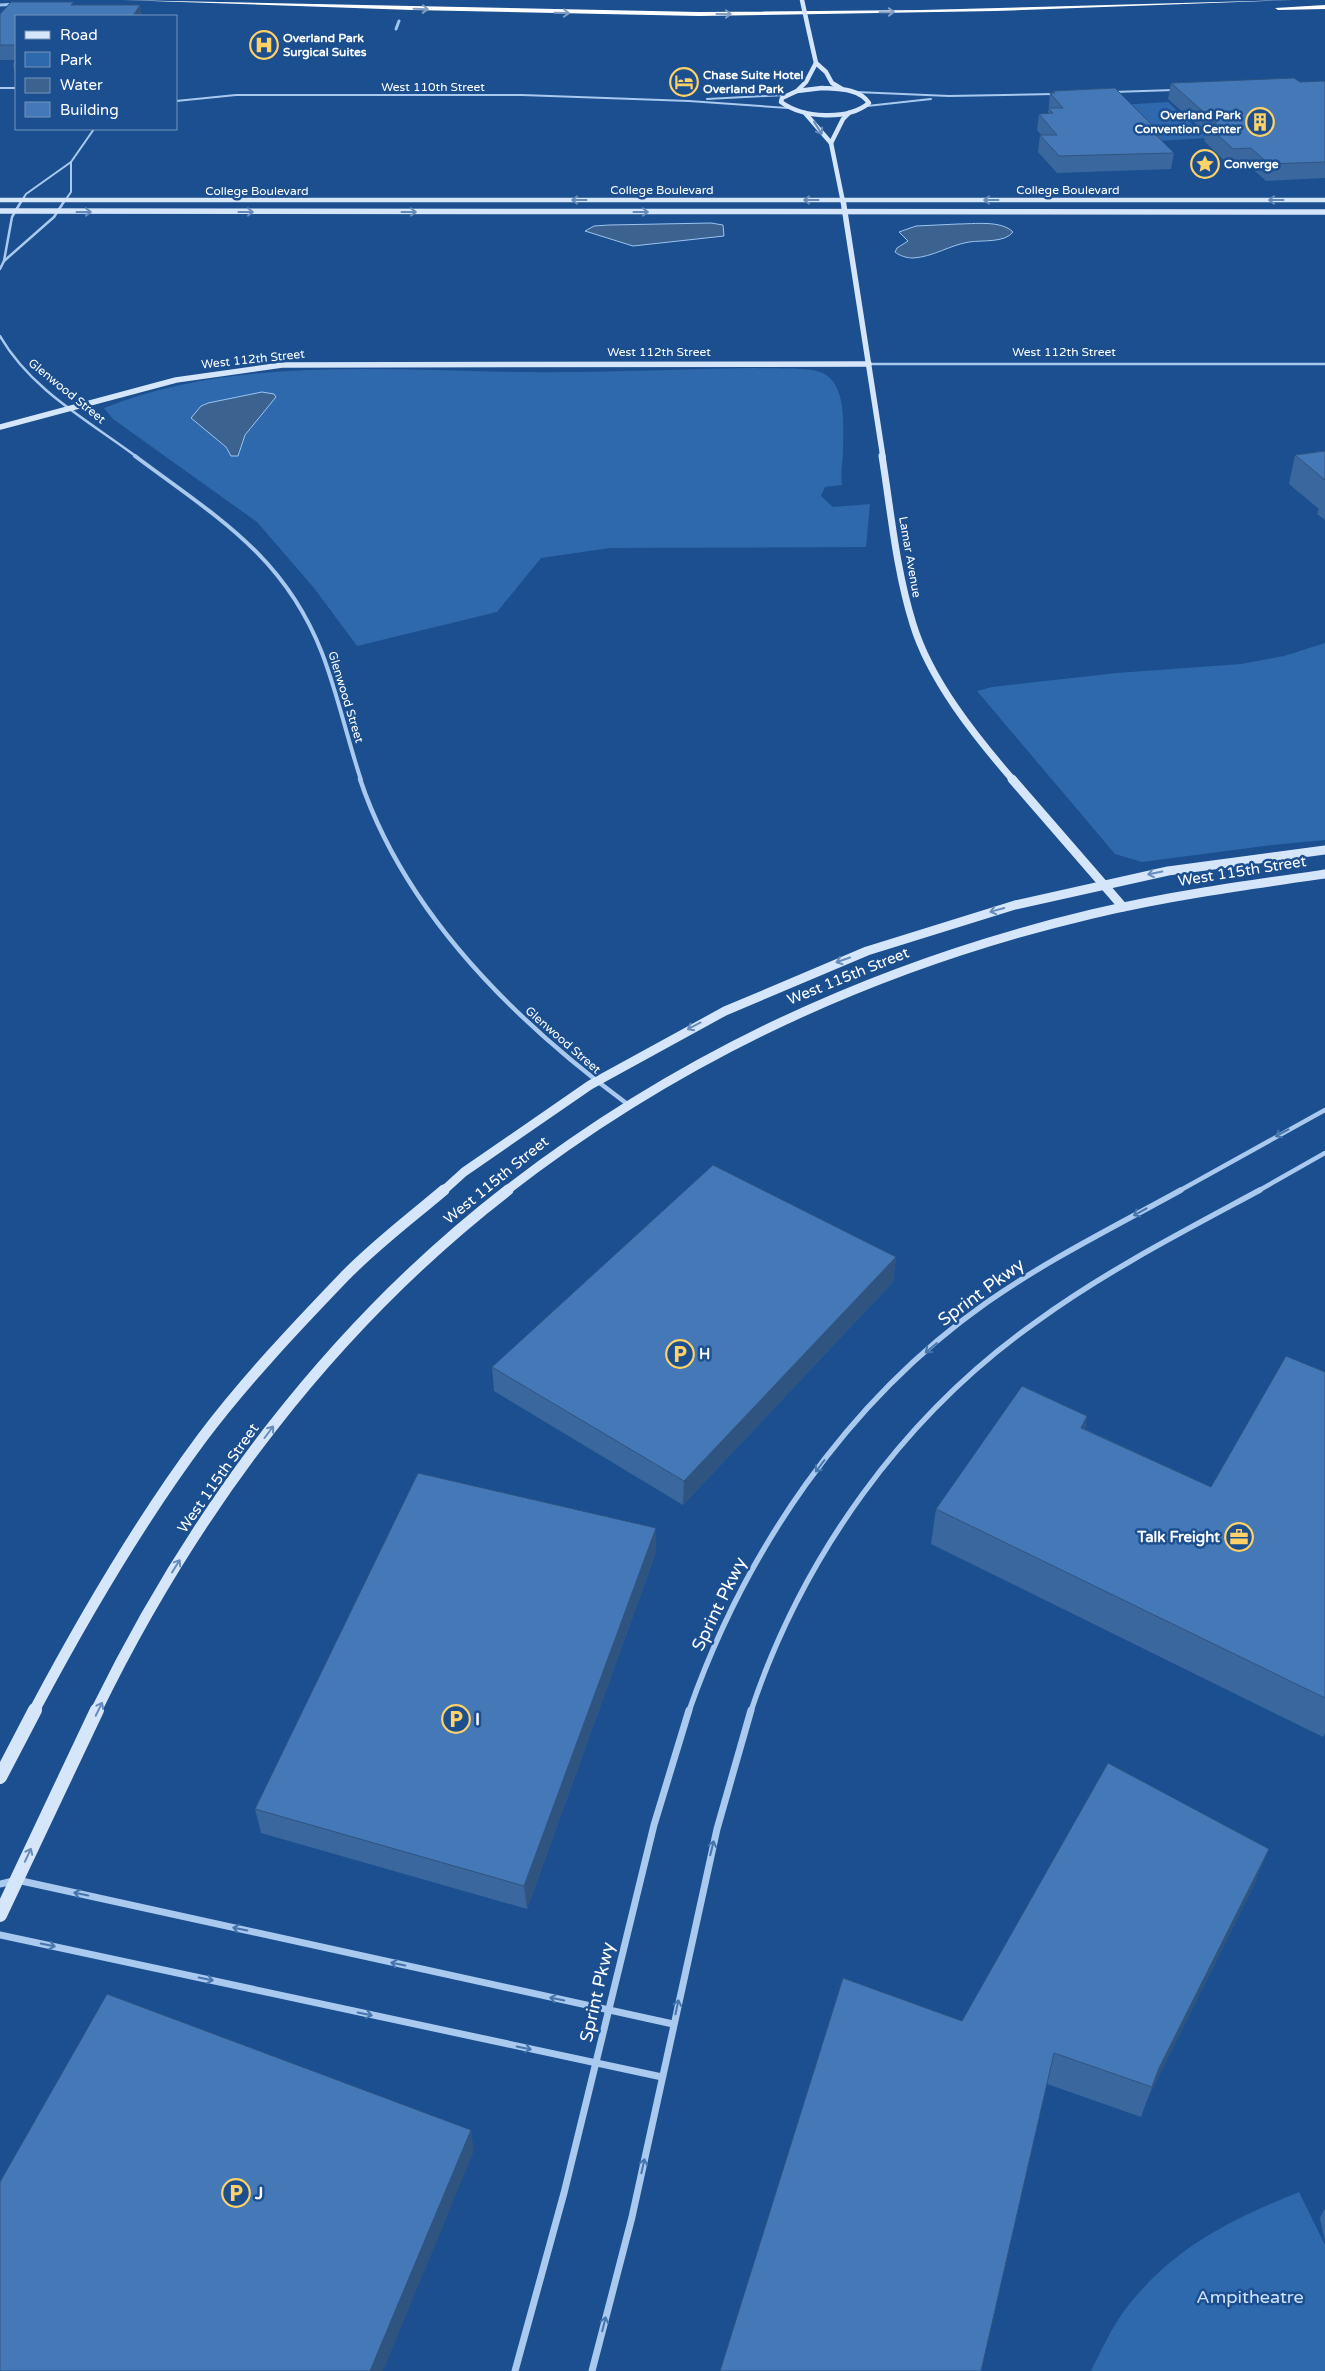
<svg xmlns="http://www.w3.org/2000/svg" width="1325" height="2371" font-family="'Varela Round',sans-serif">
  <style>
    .green { fill: #2e69ad }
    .water { fill: #3c6290; stroke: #9cc4f0 }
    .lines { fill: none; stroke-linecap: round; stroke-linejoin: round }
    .stream { stroke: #9cc4f0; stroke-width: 3 }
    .street-far5 { stroke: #a9c9ee; stroke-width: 2 }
    .street-far4 { stroke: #a9c9ee; stroke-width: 2.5 }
    .street-far3 { stroke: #a9c9ee; stroke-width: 4 }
    .street-far2 { stroke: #a9c9ee; stroke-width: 4.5 }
    .street-far1 { stroke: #a9c9ee; stroke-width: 5.5 }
    .street { stroke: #a9c9ee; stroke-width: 7 }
    .secondary-far5 { stroke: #d6e6fa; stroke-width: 4.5 }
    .secondary-far4 { stroke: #d6e6fa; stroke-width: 5.5 }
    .secondary-far3 { stroke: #d6e6fa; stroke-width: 7 }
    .secondary-far2 { stroke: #d6e6fa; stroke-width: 9 }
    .secondary-far1 { stroke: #d6e6fa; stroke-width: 11 }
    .secondary { stroke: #d6e6fa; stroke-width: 14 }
    .highway { fill: #fff; fill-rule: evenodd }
    .secondary-bridge { stroke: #d6e6fa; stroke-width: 4.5 }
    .wall { fill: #3a679d }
    .shaded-wall { fill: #305480 }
    .building { fill: #4478b7; stroke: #305480 }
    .oneway { stroke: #829ec1 }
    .oneway2 { stroke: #668bba }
    .oneway3 { stroke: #4674ac }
    .labels { text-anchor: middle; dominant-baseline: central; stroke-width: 5; stroke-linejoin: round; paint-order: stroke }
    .far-poi-label { font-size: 12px; font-weight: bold; fill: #fff; stroke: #1b4f8f; text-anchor: start }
    .far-street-label { font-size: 12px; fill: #fff; stroke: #1b4f8f }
    .street-label { font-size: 15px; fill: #fff; stroke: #1b4f8f }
    .poi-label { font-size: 15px; font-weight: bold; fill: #fff; stroke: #1b4f8f; text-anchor: start }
    .near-street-label { font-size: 18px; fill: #fff; stroke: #1b4f8f }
    .near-poi-label { font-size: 18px; font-weight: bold; fill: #fff; stroke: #1b4f8f; text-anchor: start }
    .near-park-label { font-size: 18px; fill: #cfe3fa; stroke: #1b4f8f }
  </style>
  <rect width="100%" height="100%" fill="#1b4f8f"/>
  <g class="green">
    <polygon points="1168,102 1207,138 1155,141 1119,105"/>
    <path d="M755,368C771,369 806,367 820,372C848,382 843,427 843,451C843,463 840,473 842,485L825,487L821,496L833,507L870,504L866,547L610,548L541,558L497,612L357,646L314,588L257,522L113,419L104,408C231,357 382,370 516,372C596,373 676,369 755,368Z"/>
    <polygon points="1325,643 1325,840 1272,845 1142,862 1115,854 977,691 992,687 1117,673 1241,664 1284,656"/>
    <path d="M1299,2192L1325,2245V2371H1091C1101,2351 1111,2329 1124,2311C1172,2248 1228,2221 1299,2192Z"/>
  </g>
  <g class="water">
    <polygon points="711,223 723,225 724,236 633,246 585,231 594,226 609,225"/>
    <path d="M958,224C974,224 1001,220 1013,232C1005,243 982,240 969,242C950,245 933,257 913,258C907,258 900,256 895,252L897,248L908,241L899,232L916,226Z"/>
    <polygon points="262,392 274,394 276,397 245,435 238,456 231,456 226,447 191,418 201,406 208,403"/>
  </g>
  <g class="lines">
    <g class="stream">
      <polyline points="0,5 18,4"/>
      <polyline points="396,29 399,21"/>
    </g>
    <g class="street-far5">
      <polyline points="0,88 16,88"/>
      <polyline points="856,92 949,96 1054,94"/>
      <polyline points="1113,92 1174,90"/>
      <polyline points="707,99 785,95"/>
      <polyline points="176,101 236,95 522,95 689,101 788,108"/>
      <polyline points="867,106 931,99"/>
      <polyline points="21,202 26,194 71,162 94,129"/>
      <polyline points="64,202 71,192 71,162"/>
    </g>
    <g class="street-far4">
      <polyline points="4,261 54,217 65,200"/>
      <polyline points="0,269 4,261 12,217 22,200"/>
      <path d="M0,336C31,390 89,421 137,457"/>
      <polyline points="869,364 1325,364"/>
    </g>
    <path class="street-far3" d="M135,456C215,516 284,555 322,653C338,695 347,738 361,780"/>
    <g class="street-far2">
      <path d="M360,779C405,914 515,1021 626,1103"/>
      <polyline points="1179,1191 1325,1110"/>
      <polyline points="1258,1191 1325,1153"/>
    </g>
    <g class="street-far1">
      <path d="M689,1711C745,1551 846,1402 986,1303C1047,1260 1116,1226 1181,1190"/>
      <path d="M751,1711C802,1557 903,1416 1036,1322C1106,1271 1184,1231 1260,1190"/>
    </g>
    <g class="street">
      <polyline points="0,1884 17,1880 673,2024"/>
      <polyline points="0,1935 662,2077"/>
      <polyline points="515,2371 564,2193 654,1825 689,1710"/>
      <polyline points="592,2371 632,2217 717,1829 751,1710"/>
    </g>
    <g class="secondary-far5">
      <polyline points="809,32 816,63 826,72 832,83 842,89"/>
      <path d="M822,88C838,89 859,88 869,103C847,121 803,118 781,102L782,98L797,91Z"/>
      <polyline points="797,91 806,82 816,63"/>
      <polyline points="805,113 831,143 843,202"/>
      <polyline points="831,143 843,119 849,113"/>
      <polyline points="0,200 1325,200"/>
    </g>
    <g class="secondary-far4">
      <polyline points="843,200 883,457"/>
      <polyline points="0,211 1325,212"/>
      <polyline points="0,427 176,380 282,365 869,364"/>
    </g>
    <path class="secondary-far3" d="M882,456C891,512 896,570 913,624C930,680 975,736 1013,780"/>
    <g class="secondary-far2">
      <polyline points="1012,779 1123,907"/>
      <polyline points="443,1191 464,1172 590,1085 725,1011 867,951 1015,905 1168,871 1325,850"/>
      <path d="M506,1191C680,1056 877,965 1092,914C1168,896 1247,885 1325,874"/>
    </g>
    <g class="secondary-far1">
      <path d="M34,1711C84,1617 138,1524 202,1438C245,1381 295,1328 344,1277C375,1245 411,1218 444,1190"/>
      <path d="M96,1711C194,1510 331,1327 508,1190"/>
    </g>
    <g class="secondary">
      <polyline points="0,1777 35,1710"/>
      <polyline points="0,1915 97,1710"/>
    </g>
    <g class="highway">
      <polygon points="122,0 699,12 921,10 1294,0 995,11 699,16 412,10"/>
      <polygon points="1325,5 1325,9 1278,10 1275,8"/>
    </g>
    <polyline class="secondary-bridge" points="802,0 809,32"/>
  </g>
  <g class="wall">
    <polygon points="74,5 140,5 142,16 16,16 16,60 0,60 0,14"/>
    <polygon points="16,60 16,80 13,64"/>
    <polygon points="1325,81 1325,178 1266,181 1248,165 1230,166 1204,141 1206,133 1168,99 1171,83 1300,82"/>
    <polygon points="1053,91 1162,135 1161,141 1174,153 1171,169 1057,173 1038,152 1040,135 1041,135 1037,130 1039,114 1048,114 1050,93 1053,93"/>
    <polygon points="1325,451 1325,520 1317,514 1319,509 1289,484 1295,455"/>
    <polygon points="896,1257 893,1282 683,1505 494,1391 492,1367"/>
    <polygon points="1325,1372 1325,1733 1323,1737 931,1544 936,1509 1087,1416 1085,1429 1211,1487"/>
    <polygon points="656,1552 527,1909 261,1833 255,1809"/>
    <polygon points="1256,1881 1148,2098 1141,2117 1047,2084 962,2021"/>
    <polygon points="1325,2208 1325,2242 1320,2218"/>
  </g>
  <g class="shaded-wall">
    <polygon points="140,5 142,16 133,16"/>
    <polygon points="896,1257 893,1282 683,1505 684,1481"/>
    <polygon points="1087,1416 1080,1451 1081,1428"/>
    <polygon points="656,1528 656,1552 527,1909 524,1886"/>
    <polygon points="1269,1849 1256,1881 1148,2098 1141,2117 1159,2068"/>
    <polygon points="471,2130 474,2151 383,2371 370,2371"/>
  </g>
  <g class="building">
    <polygon points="11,2 74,2 71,5 140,5 133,16 16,16 16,45 0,45 0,14"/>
    <polygon points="1294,78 1300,82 1325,81 1325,162 1269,164 1251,148 1233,149 1207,125 1217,124 1171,83"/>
    <polygon points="1115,88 1162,135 1156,135 1174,153 1059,156 1040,135 1057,135 1039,114 1053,113 1048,108 1063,108 1050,93 1055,93 1053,91"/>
    <polygon points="1325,451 1325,480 1295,455"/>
    <polygon points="713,1165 896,1257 684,1481 492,1367"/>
    <polygon points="1286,1356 1325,1372 1325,1698 936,1509 1022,1386 1087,1416 1081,1428 1211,1487"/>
    <polygon points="418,1473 656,1528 524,1886 255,1809"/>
    <polygon points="1108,1763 1269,1849 1159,2068 1152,2087 1054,2053 981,2371 720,2371 843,1978 962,2021"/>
    <polygon points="107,1994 471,2130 370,2371 0,2371 0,2182"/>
  </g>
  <defs><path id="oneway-shaft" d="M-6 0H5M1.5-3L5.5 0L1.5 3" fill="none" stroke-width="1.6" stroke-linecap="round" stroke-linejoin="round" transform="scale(1.25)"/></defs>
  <g class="oneway">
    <use href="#oneway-shaft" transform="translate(421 9) rotate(2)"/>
    <use href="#oneway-shaft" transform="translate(887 12) rotate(-1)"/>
    <use href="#oneway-shaft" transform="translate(562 13) rotate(1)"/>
    <use href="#oneway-shaft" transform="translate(724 14)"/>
  </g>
  <g class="oneway2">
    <use href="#oneway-shaft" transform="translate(818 128) rotate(58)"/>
    <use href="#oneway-shaft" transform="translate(579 200) rotate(180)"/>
    <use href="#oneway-shaft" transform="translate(811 200) rotate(180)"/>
    <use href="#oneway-shaft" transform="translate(991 200) rotate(-180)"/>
    <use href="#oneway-shaft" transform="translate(1276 200) rotate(180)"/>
    <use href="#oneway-shaft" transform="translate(84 212)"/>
    <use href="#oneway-shaft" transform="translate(246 212)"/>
    <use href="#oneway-shaft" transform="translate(409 212)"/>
    <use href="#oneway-shaft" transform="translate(641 212)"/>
    <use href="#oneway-shaft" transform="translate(1155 873) rotate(169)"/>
    <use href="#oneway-shaft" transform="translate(997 910) rotate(165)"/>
    <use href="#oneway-shaft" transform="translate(843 960) rotate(161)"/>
    <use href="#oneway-shaft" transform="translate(694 1026) rotate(152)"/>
    <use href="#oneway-shaft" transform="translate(269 1432) rotate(-53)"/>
    <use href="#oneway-shaft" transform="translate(176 1566) rotate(-58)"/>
    <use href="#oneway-shaft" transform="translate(99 1709) rotate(-64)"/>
    <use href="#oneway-shaft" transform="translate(28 1855) rotate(-65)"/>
  </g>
  <g class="oneway3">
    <use href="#oneway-shaft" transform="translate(1282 1133) rotate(152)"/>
    <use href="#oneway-shaft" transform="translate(1140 1212) rotate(151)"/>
    <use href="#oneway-shaft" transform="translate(931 1348) rotate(140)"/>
    <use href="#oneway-shaft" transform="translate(820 1466) rotate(127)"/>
    <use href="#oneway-shaft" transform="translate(712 1848) rotate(-76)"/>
    <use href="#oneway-shaft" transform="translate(81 1894) rotate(-168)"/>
    <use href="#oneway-shaft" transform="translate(240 1929) rotate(-168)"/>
    <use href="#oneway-shaft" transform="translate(48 1945) rotate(12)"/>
    <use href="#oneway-shaft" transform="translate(398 1964) rotate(-168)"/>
    <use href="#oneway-shaft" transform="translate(206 1979) rotate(12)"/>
    <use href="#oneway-shaft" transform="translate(557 1999) rotate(-168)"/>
    <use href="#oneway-shaft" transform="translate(677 2007) rotate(-78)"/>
    <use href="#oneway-shaft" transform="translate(365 2014) rotate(12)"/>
    <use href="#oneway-shaft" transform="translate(524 2048) rotate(12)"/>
    <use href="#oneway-shaft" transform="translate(643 2166) rotate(-77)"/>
    <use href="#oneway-shaft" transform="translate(604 2324) rotate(-76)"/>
  </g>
  <defs>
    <symbol id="hospital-ring" viewBox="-11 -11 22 22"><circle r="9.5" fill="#1b4f8f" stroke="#ffd166" stroke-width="1.5"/><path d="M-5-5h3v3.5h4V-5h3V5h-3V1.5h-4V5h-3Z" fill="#ffd166"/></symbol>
    <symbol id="hotel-ring" viewBox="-11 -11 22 22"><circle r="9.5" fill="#1b4f8f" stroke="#ffd166" stroke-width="1.5"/><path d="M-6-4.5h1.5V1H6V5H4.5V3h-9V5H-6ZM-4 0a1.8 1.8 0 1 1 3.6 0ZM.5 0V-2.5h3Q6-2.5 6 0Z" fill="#ffd166"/></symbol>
    <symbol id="building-ring" viewBox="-11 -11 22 22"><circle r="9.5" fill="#1b4f8f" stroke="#ffd166" stroke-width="1.5"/><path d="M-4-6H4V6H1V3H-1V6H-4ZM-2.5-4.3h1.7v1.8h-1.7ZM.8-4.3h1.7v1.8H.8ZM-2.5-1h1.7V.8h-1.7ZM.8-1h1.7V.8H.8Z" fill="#ffd166"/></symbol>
    <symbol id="sight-ring" viewBox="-11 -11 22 22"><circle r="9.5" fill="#1b4f8f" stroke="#ffd166" stroke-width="1.5"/><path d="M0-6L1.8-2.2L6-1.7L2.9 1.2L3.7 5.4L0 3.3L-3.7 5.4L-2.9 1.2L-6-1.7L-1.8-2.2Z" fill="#ffd166"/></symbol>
    <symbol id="parking-ring" viewBox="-11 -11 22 22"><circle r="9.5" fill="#1b4f8f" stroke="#ffd166" stroke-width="1.5"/><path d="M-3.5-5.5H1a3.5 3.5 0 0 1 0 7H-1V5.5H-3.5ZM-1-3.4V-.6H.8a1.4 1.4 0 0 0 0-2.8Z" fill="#ffd166"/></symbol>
    <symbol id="office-ring" viewBox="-11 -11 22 22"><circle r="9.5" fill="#1b4f8f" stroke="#ffd166" stroke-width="1.5"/><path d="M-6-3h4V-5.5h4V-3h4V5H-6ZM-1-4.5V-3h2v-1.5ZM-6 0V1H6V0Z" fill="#ffd166"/></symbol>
  </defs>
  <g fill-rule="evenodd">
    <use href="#hospital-ring" x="248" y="29" width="32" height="32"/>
    <use href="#hotel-ring" x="668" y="66" width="32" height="32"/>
    <use href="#building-ring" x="1244" y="106" width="32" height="32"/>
    <use href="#sight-ring" x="1189" y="148" width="32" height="32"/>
    <use href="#parking-ring" x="664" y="1338" width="32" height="32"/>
    <use href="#office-ring" x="1223" y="1521" width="32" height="32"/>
    <use href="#parking-ring" x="440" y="1703" width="32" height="32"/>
    <use href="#parking-ring" x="220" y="2177" width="32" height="32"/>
  </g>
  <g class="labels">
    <g class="far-poi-label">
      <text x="283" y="38">Overland Park<tspan x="283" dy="14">Surgical Suites</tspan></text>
      <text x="703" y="75">Chase Suite Hotel<tspan x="703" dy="14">Overland Park</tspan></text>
      <text x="1241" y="115" text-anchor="end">Overland Park<tspan x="1241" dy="14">Convention Center</tspan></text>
      <text x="1224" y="164">Converge</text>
    </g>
    <g class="far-street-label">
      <text x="433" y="87">West 110th Street</text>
      <text x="662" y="190">College Boulevard</text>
      <text x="1068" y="190">College Boulevard</text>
      <text x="257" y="191">College Boulevard</text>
      <text x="659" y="352">West 112th Street</text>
      <text x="1064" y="352">West 112th Street</text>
      <text transform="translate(253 359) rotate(-6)">West 112th Street</text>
      <text transform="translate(67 391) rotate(39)">Glenwood Street</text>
      <text transform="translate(910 557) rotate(80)">Lamar Avenue</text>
      <text transform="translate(346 697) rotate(73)">Glenwood Street</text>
      <text transform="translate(563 1040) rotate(41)">Glenwood Street</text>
    </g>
    <g class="street-label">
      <text transform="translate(1242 871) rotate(-9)">West 115th Street</text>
      <text transform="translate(848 976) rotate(-22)">West 115th Street</text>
      <text transform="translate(496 1180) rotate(-39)">West 115th Street</text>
      <text transform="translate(218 1478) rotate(-55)">West 115th Street</text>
    </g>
    <g class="poi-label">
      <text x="699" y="1354">H</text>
      <text x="1220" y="1537" text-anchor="end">Talk Freight</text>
    </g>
    <g class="near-street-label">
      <text transform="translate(981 1292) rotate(-36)">Sprint Pkwy</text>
      <text transform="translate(719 1604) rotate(-64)">Sprint Pkwy</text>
      <text transform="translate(597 1992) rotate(-77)">Sprint Pkwy</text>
    </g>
    <g class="near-poi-label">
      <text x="475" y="1719">I</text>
      <text x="255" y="2193">J</text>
    </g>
    <g class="near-park-label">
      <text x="1250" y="2297">Ampitheatre</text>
    </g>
  </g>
  <rect x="15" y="15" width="162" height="115" fill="#1b4f8f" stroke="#7695bc"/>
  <rect x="25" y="31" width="25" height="8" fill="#d6e6fa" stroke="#7695bc"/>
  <text x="60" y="40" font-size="15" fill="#ffffff">Road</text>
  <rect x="25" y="52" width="25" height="15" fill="#2e69ad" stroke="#7695bc"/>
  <text x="60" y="65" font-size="15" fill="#ffffff">Park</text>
  <rect x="25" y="78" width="25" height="15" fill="#3c6290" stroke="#7695bc"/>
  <text x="60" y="90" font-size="15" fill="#ffffff">Water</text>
  <rect x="25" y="102" width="25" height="15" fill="#4478b7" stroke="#7695bc"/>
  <text x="60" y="115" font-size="15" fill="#ffffff">Building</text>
</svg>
